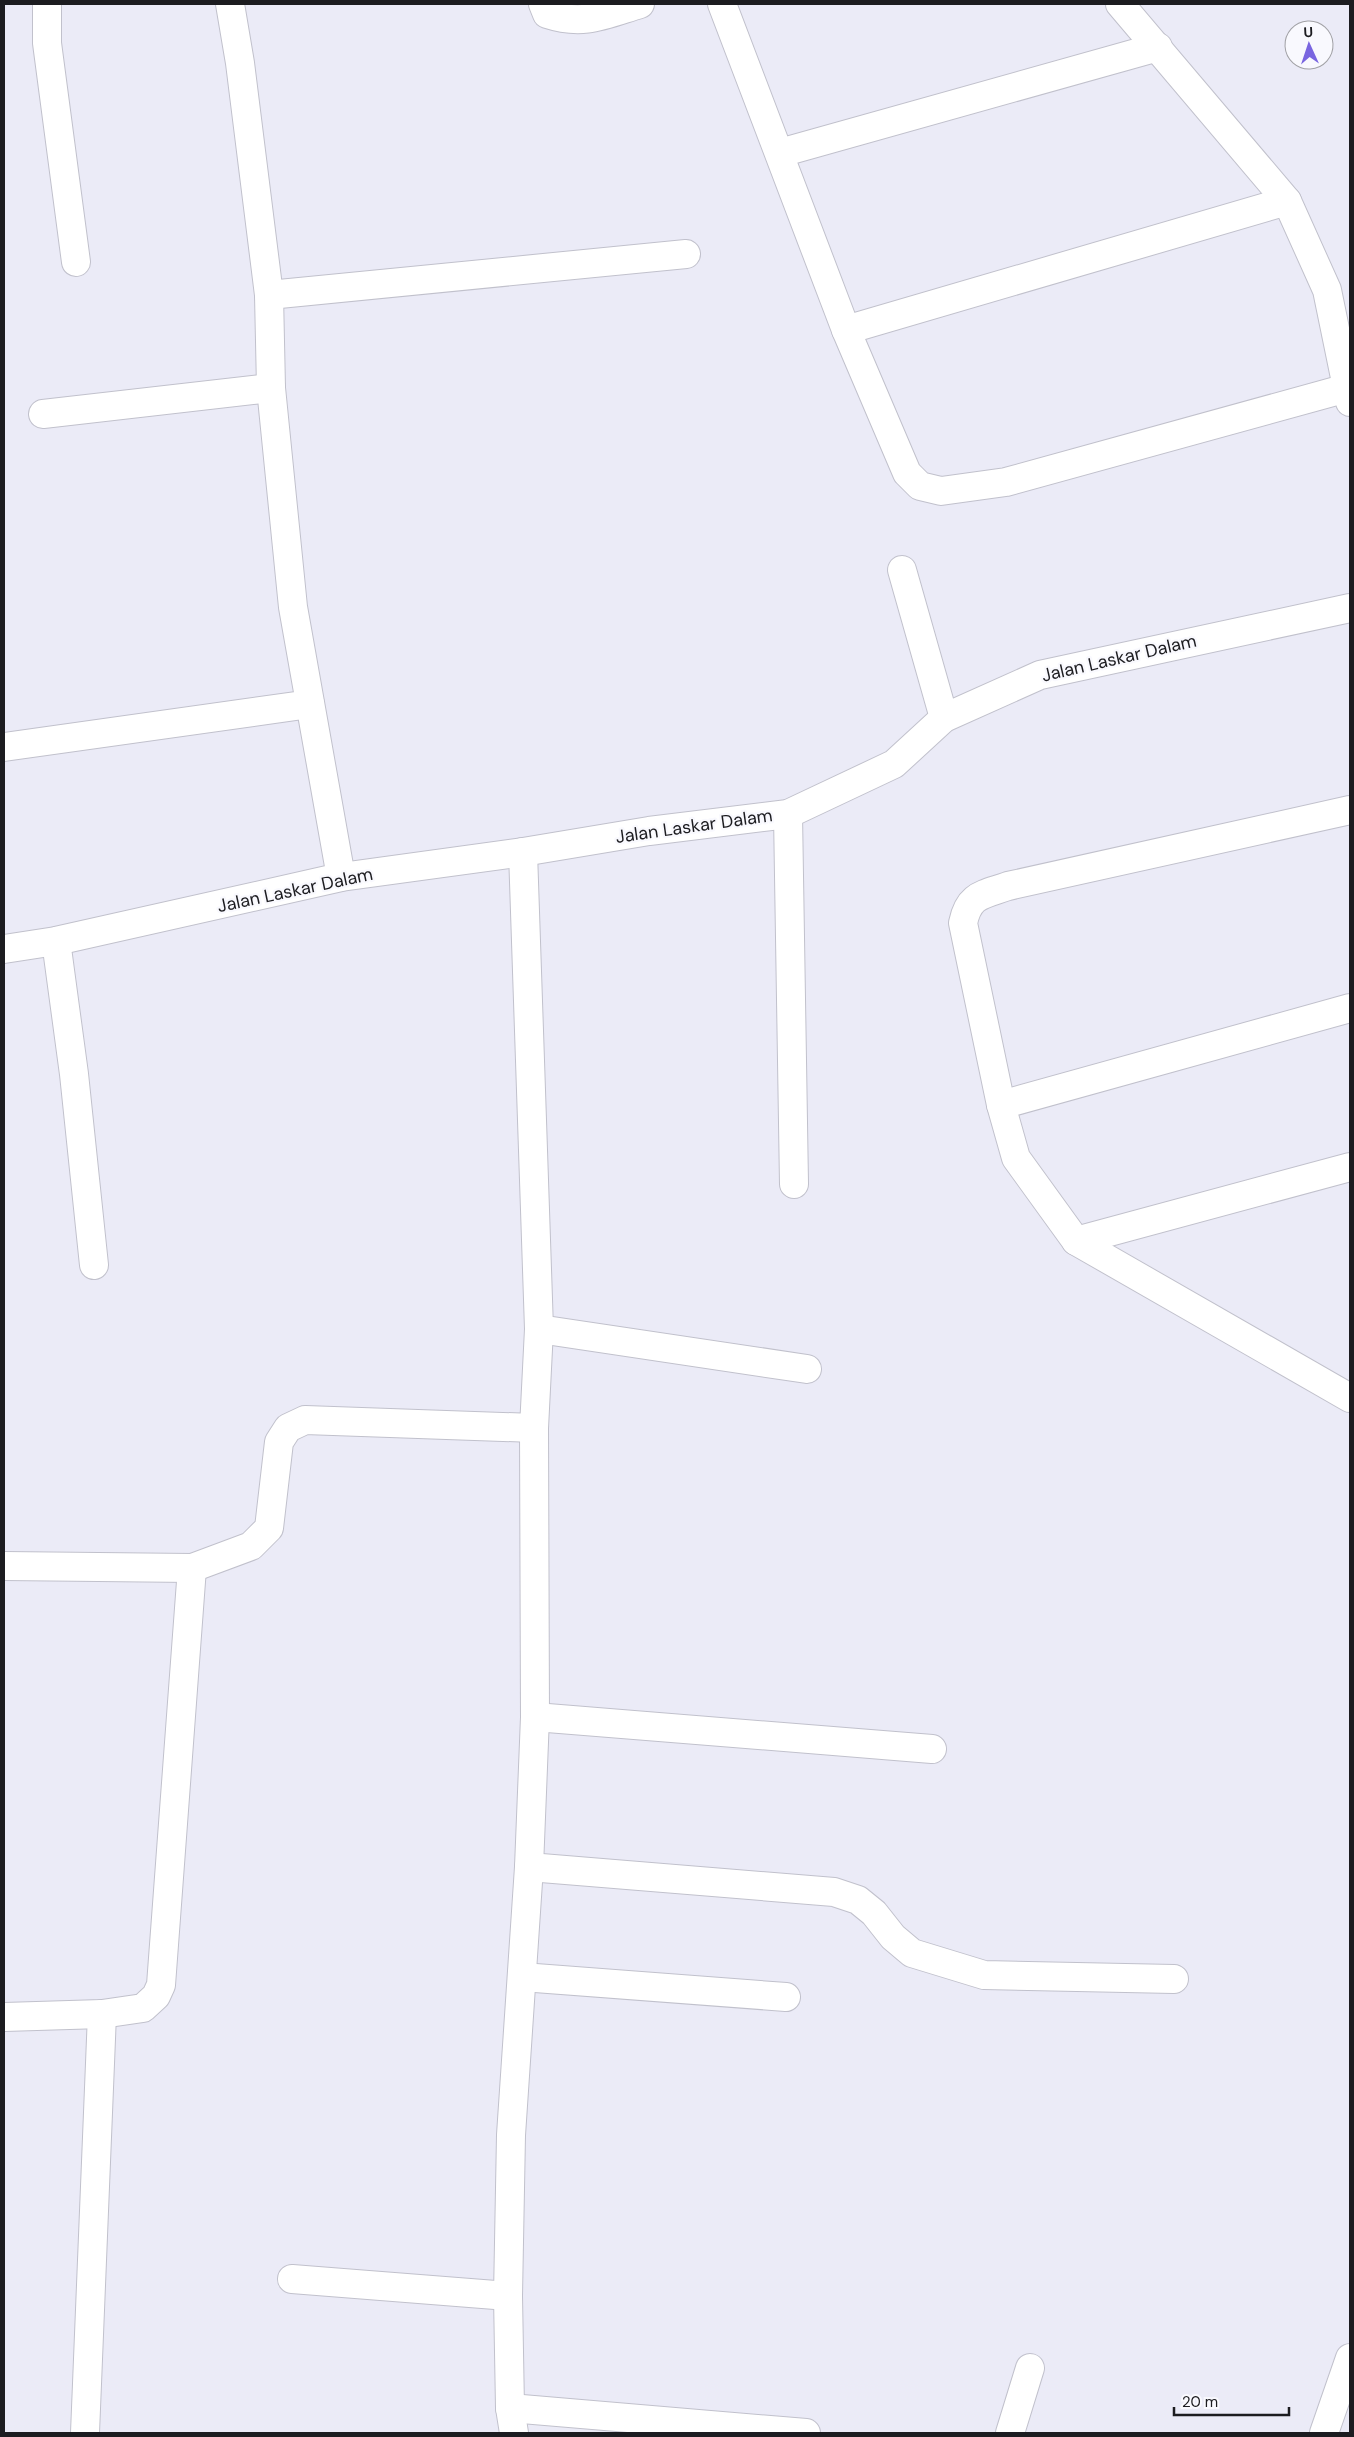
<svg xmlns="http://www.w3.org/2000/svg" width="1354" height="2437" font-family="'DM Sans',sans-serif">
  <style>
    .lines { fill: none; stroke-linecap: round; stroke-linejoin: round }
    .street-casing { stroke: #c1c1cc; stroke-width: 30 }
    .street { stroke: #fff; stroke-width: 28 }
    .labels { text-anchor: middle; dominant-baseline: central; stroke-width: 4.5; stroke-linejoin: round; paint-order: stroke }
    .street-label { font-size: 18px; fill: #1c1c20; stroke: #f9f9fe }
  </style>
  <rect width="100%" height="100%" fill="#ebebf7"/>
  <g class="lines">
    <defs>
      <g id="street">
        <polyline points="47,4 47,43 76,262"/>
        <polyline points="230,4 240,63 269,295 271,388 293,607 341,877"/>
        <path d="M543,4L547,14C584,26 604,15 640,4"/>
        <polyline points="722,4 846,330 907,473 920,486 941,491 1006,482 1347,388"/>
        <polyline points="1120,4 1287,201 1327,290 1350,402"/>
        <polyline points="780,153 1158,47"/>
        <polyline points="269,295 686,254"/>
        <polyline points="846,330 1287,201"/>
        <polyline points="43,414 271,388"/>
        <polyline points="902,570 944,718"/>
        <polyline points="4,747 310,704"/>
        <path d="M1350,810L1008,886C983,895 969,894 963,923L1001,1105L1016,1158L1076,1241L1350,1398"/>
        <polyline points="788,814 794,1184"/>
        <polyline points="56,941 74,1074 94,1265"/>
        <polyline points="4,949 56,941 341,877 523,852 649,831 788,814 894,764 944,718 1040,675 1350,608"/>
        <polyline points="1001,1105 1350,1008"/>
        <polyline points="1076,1241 1350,1167"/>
        <polyline points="539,1329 807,1369"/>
        <polyline points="4,1566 192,1568 251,1546 269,1528 279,1442 288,1428 305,1420 534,1428"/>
        <polyline points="535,1717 932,1749"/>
        <polyline points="529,1867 834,1892 858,1900 874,1913 893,1937 912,1953 984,1975 1174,1979"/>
        <polyline points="522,1977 786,1997"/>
        <polyline points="4,2017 102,2014 143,2008 156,1996 161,1985 192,1568"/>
        <polyline points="292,2279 508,2296"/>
        <polyline points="510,2408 806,2433"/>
        <polyline points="85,2433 102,2014"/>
        <polyline points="514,2433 510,2408 508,2296 511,2135 529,1867 535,1717 534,1428 539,1329 523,852"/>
        <polyline points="1010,2433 1030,2368"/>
        <polyline points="1324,2433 1350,2358"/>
      </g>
    </defs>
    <use href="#street" class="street-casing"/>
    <use href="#street" class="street"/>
  </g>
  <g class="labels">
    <g class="street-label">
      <text transform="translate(1119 658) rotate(-13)">Jalan Laskar Dalam</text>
      <text transform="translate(694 826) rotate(-8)">Jalan Laskar Dalam</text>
      <text transform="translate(295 890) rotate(-12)">Jalan Laskar Dalam</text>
    </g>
  </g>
  <rect width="1354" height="2437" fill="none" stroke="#1c1c20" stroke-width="10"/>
  <g transform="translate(1309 45) rotate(357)"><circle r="24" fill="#f9f9fe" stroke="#a1a1a5"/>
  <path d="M0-4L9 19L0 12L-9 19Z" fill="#7965e0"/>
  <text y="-8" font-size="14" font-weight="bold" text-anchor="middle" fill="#1c1c20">U</text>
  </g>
  <path d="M1174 2407v8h115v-8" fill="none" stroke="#1c1c20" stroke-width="2.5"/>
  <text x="1182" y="2407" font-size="15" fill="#1c1c20" stroke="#f9f9fe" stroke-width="4" paint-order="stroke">20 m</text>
</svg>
